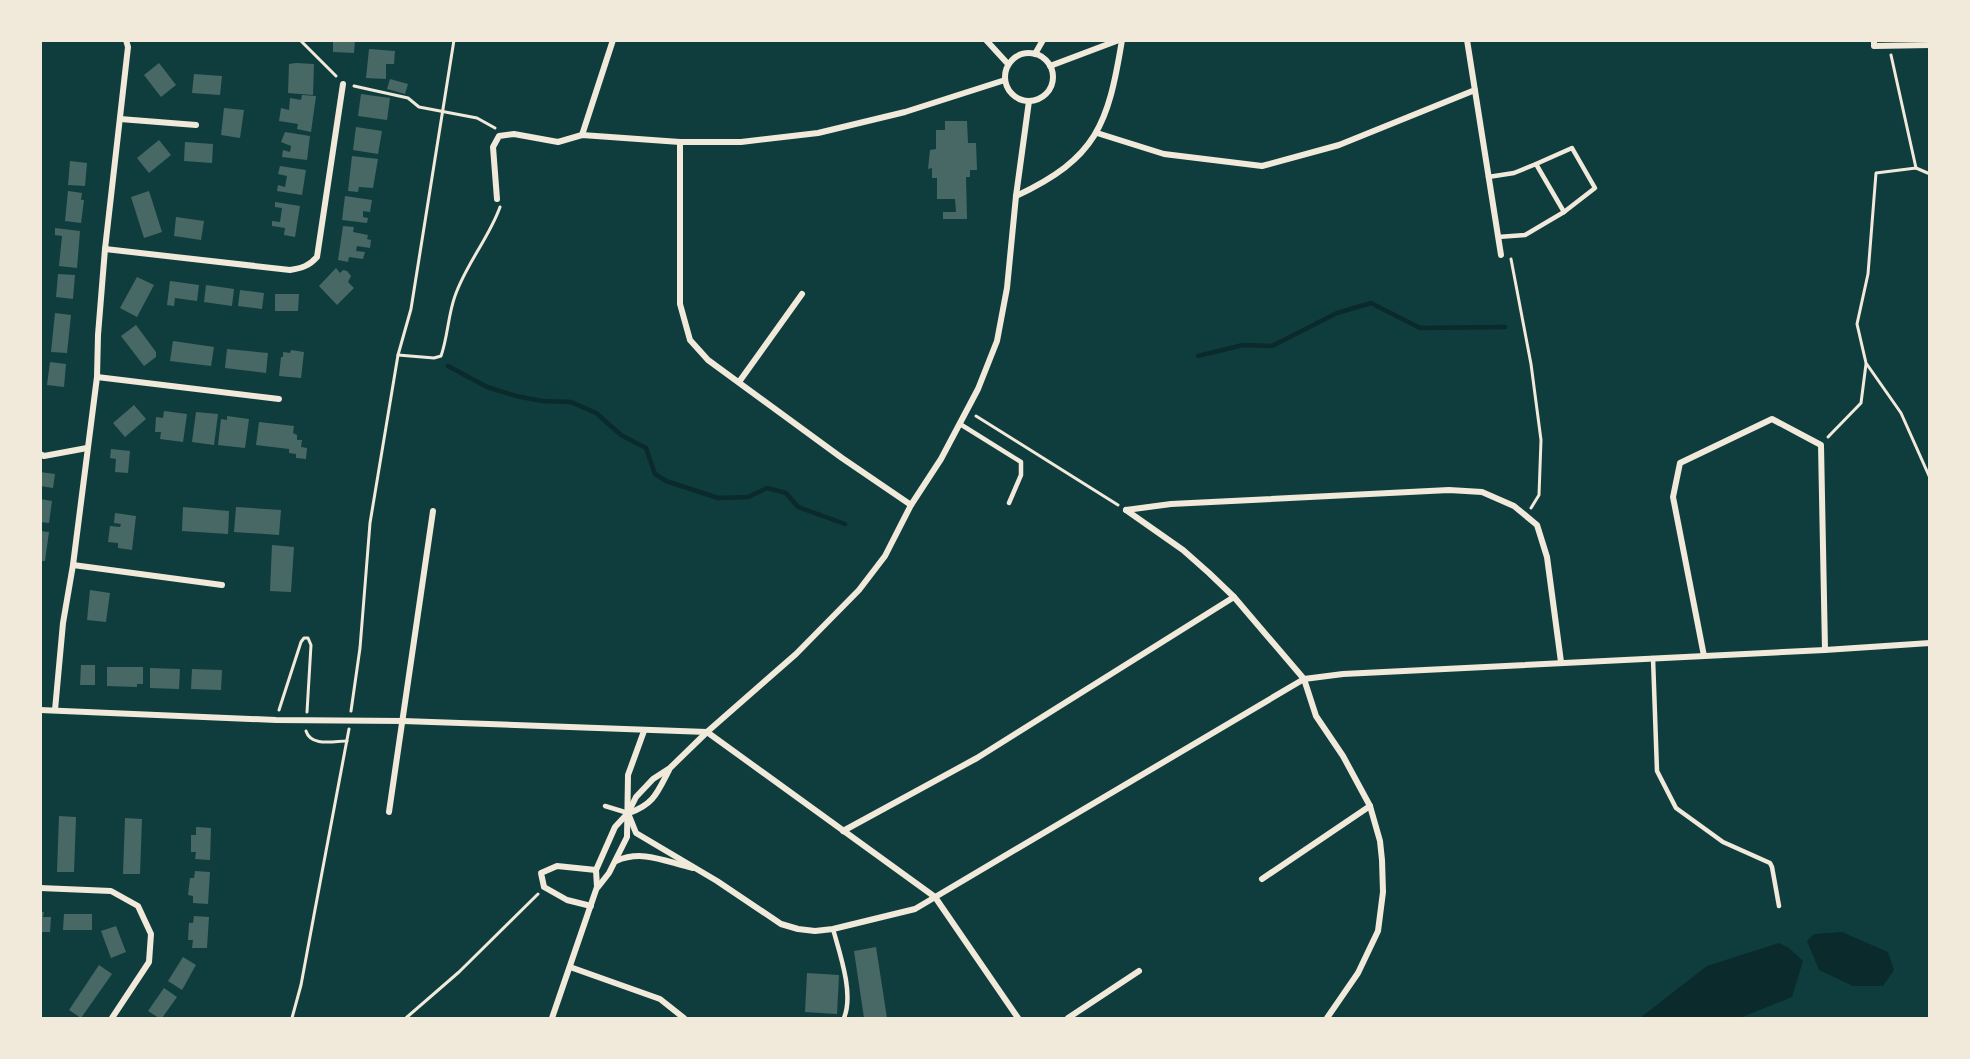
<svg xmlns="http://www.w3.org/2000/svg" width="1970" height="1059" font-family="Raleway,sans-serif">
  <style>
    .water { fill: #0a2a2b }
    .lines { fill: none; stroke-linecap: round; stroke-linejoin: round }
    .stream { stroke: #0a2a2b; stroke-width: 4.5 }
    .building { fill: #486865 }
    .path { stroke: #f1e9da; stroke-width: 3 }
    .service { stroke: #f1e9da; stroke-width: 4.5 }
    .minor { stroke: #f1e9da; stroke-width: 6 }
  </style>
  <rect width="100%" height="100%" fill="#0f3d3e"/>
  <g class="water">
    <polygon points="1842,932 1888,952 1894,970 1883,986 1853,986 1819,970 1807,941 1814,934"/>
    <polygon points="1779,943 1789,948 1803,961 1792,997 1740,1018 1640,1018 1707,966"/>
  </g>
  <g class="lines">
    <g class="stream">
      <polyline points="1198,356 1243,345 1272,346 1337,313 1371,303 1420,328 1505,327"/>
      <polyline points="448,366 487,387 516,396 542,401 571,402 596,413 621,435 646,448 655,474 666,481 718,498 748,497 767,488 786,493 798,507 845,524"/>
    </g>
  </g>
  <g class="building">
    <polygon points="333,40 355,40 354,53 333,52"/>
    <polygon points="369,49 395,51 394,64 386,64 386,79 366,78"/>
    <polygon points="159,63 176,85 161,97 144,75"/>
    <polygon points="296,63 314,64 313,95 288,93 289,64"/>
    <polygon points="194,74 222,76 220,95 192,93"/>
    <polygon points="390,79 408,84 405,94 387,89"/>
    <polygon points="361,94 390,98 387,120 358,116"/>
    <polygon points="302,95 316,96 311,132 297,129 298,124 279,121 281,108 289,110 290,98 301,100"/>
    <polygon points="224,108 244,110 240,138 221,135"/>
    <polygon points="945,121 967,121 968,143 976,143 977,170 970,170 970,177 966,177 967,219 943,219 943,212 956,212 955,199 937,199 937,178 932,178 932,168 928,169 930,150 936,149 936,130 945,130"/>
    <polygon points="356,127 382,131 378,154 353,150"/>
    <polygon points="285,132 310,136 307,160 282,157 283,150 290,152 291,146 281,142"/>
    <polygon points="159,140 171,155 149,173 137,158"/>
    <polygon points="185,142 213,144 212,163 184,161"/>
    <polygon points="352,156 378,159 373,188 359,187 358,192 348,191"/>
    <polygon points="70,161 87,163 85,186 68,185"/>
    <polygon points="280,166 306,170 302,195 277,191 278,185 285,187 287,176 278,174"/>
    <polygon points="68,191 82,193 81,200 84,200 81,223 65,221"/>
    <polygon points="149,191 162,232 144,238 131,197"/>
    <polygon points="345,196 372,200 370,212 363,211 363,217 368,218 367,223 342,220"/>
    <polygon points="275,202 300,206 295,237 284,235 285,228 272,226 272,221 280,222 282,208 275,207"/>
    <polygon points="176,217 204,221 201,240 174,236"/>
    <polygon points="343,226 354,227 353,232 368,235 367,239 371,240 370,248 357,246 356,251 365,252 363,259 349,257 348,262 338,260"/>
    <polygon points="55,228 80,231 77,268 59,266 62,236 55,235"/>
    <polygon points="336,268 340,273 343,270 347,271 351,276 348,282 354,288 337,305 319,286"/>
    <polygon points="58,274 75,275 73,299 56,297"/>
    <polygon points="137,277 154,285 137,317 120,308"/>
    <polygon points="170,281 199,285 197,301 175,298 174,306 167,305"/>
    <polygon points="206,285 234,289 232,306 204,302"/>
    <polygon points="240,290 264,293 262,309 238,306"/>
    <polygon points="275,294 299,294 298,311 275,311"/>
    <polygon points="55,313 71,315 67,353 51,352"/>
    <polygon points="136,325 156,352 156,357 144,366 121,336"/>
    <polygon points="173,341 214,347 211,366 170,361"/>
    <polygon points="227,349 268,353 266,373 225,368"/>
    <polygon points="291,350 304,352 301,378 279,376 281,357 283,357 283,352 290,353"/>
    <polygon points="50,362 66,364 64,387 47,385"/>
    <polygon points="134,405 146,419 125,437 113,423"/>
    <polygon points="164,411 187,414 183,442 160,439 161,432 155,432 156,417 163,418"/>
    <polygon points="196,412 218,414 214,445 192,442"/>
    <polygon points="227,416 249,419 245,448 218,445 221,419 227,420"/>
    <polygon points="259,422 294,426 293,433 297,435 297,440 302,440 301,447 307,448 306,459 296,458 296,454 289,453 289,449 256,445"/>
    <polygon points="111,449 130,451 128,473 115,472 116,459 110,458"/>
    <polygon points="40,472 55,474 53,488 40,486"/>
    <polygon points="40,499 52,501 49,523 40,522"/>
    <polygon points="183,507 229,511 228,534 182,531"/>
    <polygon points="236,507 281,510 279,535 234,532"/>
    <polygon points="115,513 136,516 132,550 118,548 118,543 108,542 110,526 120,527 121,524 114,523"/>
    <polygon points="40,531 49,532 45,561 40,561"/>
    <polygon points="272,545 294,547 291,592 270,591"/>
    <polygon points="90,590 110,593 106,622 87,620"/>
    <polygon points="81,665 95,665 95,685 80,685"/>
    <polygon points="107,667 143,667 143,684 137,684 137,687 107,686"/>
    <polygon points="150,668 180,669 179,689 150,688"/>
    <polygon points="192,669 222,670 221,690 191,689"/>
    <polygon points="59,816 76,817 74,872 57,872"/>
    <polygon points="125,818 142,819 140,874 123,874"/>
    <polygon points="196,827 211,828 210,860 195,859 196,852 191,852 191,835 196,835"/>
    <polygon points="195,871 210,872 208,904 193,903 193,896 188,895 190,878 194,878"/>
    <polygon points="40,912 44,912 43,917 51,917 50,932 40,932"/>
    <polygon points="64,914 92,914 92,930 63,930"/>
    <polygon points="194,916 209,917 207,948 192,948 193,940 188,940 189,923 193,923"/>
    <polygon points="116,926 126,952 111,958 101,931"/>
    <polygon points="876,947 887,1018 864,1018 854,951"/>
    <polygon points="183,957 196,965 182,990 168,981"/>
    <polygon points="99,965 112,974 81,1018 69,1010"/>
    <polygon points="807,973 839,975 837,1014 805,1012"/>
    <polygon points="164,988 177,997 162,1018 159,1018 148,1011"/>
  </g>
  <g class="lines">
    <g class="path">
      <polyline points="300,40 336,76"/>
      <polyline points="1891,55 1916,168"/>
      <polyline points="354,86 408,98 419,107 477,118 495,128"/>
      <polyline points="1930,174 1916,168 1876,173 1868,274 1857,324 1866,363 1901,413 1930,478"/>
      <polyline points="1511,259 1531,364 1541,440 1539,495 1531,508"/>
      <path d="M398,355L434,358L441,356C448,336 448,315 455,296C466,264 489,238 500,207"/>
      <polyline points="976,416 1118,505"/>
      <polyline points="1828,437 1861,403 1866,364"/>
      <polyline points="279,710 301,642 304,638 308,638 311,645 307,712"/>
      <polyline points="351,711 360,648 370,523 398,355 411,309 454,40"/>
      <path d="M306,731C311,747 334,741 347,741"/>
      <polyline points="292,1018 301,985 314,915 349,729"/>
      <polyline points="406,1018 459,972 538,894"/>
    </g>
    <g class="service">
      <polyline points="1536,164 1572,148 1595,188 1564,212"/>
      <polyline points="1488,177 1514,173 1536,164 1564,212 1525,235 1498,237"/>
      <polyline points="960,424 1021,462 1021,475 1009,503"/>
      <polyline points="1653,658 1657,771 1676,808 1723,842 1770,863 1772,867 1779,906"/>
      <polyline points="605,806 628,813"/>
      <path d="M833,929C840,954 854,994 844,1018"/>
    </g>
    <g class="minor">
      <polyline points="986,40 1008,64"/>
      <polyline points="1467,40 1501,255"/>
      <polyline points="1874,40 1874,46 1930,45"/>
      <circle cx="1029" cy="77" r="24"/>
      <polyline points="1035,54 1043,40"/>
      <polyline points="1050,66 1119,40"/>
      <polyline points="120,119 196,125"/>
      <polyline points="1097,133 1164,154 1262,166 1339,145 1475,90"/>
      <polyline points="582,135 613,40"/>
      <polyline points="680,142 680,304 690,340 708,360 842,458 911,505"/>
      <path d="M1016,196C1097,158 1108,125 1122,40"/>
      <polyline points="497,199 493,147 499,136 514,134 558,142 582,135 680,142 741,142 818,133 905,112 1005,80"/>
      <path d="M105,249L290,270C302,268 309,266 317,257L343,84"/>
      <polyline points="97,377 279,399"/>
      <polyline points="739,382 802,294"/>
      <polyline points="40,454 44,456 87,448"/>
      <polyline points="1126,510 1183,550 1209,573 1234,597 1304,679 1316,716 1343,756 1370,806 1380,841 1382,860 1383,892 1378,931 1358,973 1327,1018"/>
      <polyline points="1126,510 1171,504 1449,490 1482,492 1514,506 1537,525 1547,557 1561,662"/>
      <polyline points="73,565 222,585"/>
      <polyline points="1704,656 1673,497 1680,463 1772,419 1821,445 1825,650"/>
      <polyline points="40,710 276,720 403,721 707,732"/>
      <polyline points="55,710 63,623 73,565 97,377 98,335 105,249 128,47 126,40"/>
      <polyline points="707,732 935,897 1018,1018"/>
      <polyline points="389,812 433,511"/>
      <polyline points="628,813 636,833 717,881 781,924 798,929 815,931 833,929 915,909 1304,679 1343,674 1825,650 1930,643"/>
      <path d="M629,813C654,804 657,793 669,770"/>
      <polyline points="843,831 977,758 1234,597"/>
      <path d="M616,861C643,849 666,862 693,868"/>
      <polyline points="1262,879 1370,806"/>
      <polyline points="598,887 609,873 627,837 628,775 644,731"/>
      <polyline points="40,888 111,891 138,906 151,934 149,962 112,1018"/>
      <polyline points="591,906 567,900 544,887 541,873 557,866 596,870"/>
      <polyline points="570,967 660,999 684,1018"/>
      <polyline points="552,1018 597,887 596,870 615,827 628,813 636,797 653,779 670,768 707,732 796,654 859,590 885,556 911,505 941,459 978,389 997,341 1007,288 1016,196 1029,101"/>
      <polyline points="1068,1018 1139,971"/>
    </g>
  </g>
  <rect width="1970" height="1059" fill="none" stroke="#f1e9da" stroke-width="84"/>
</svg>
